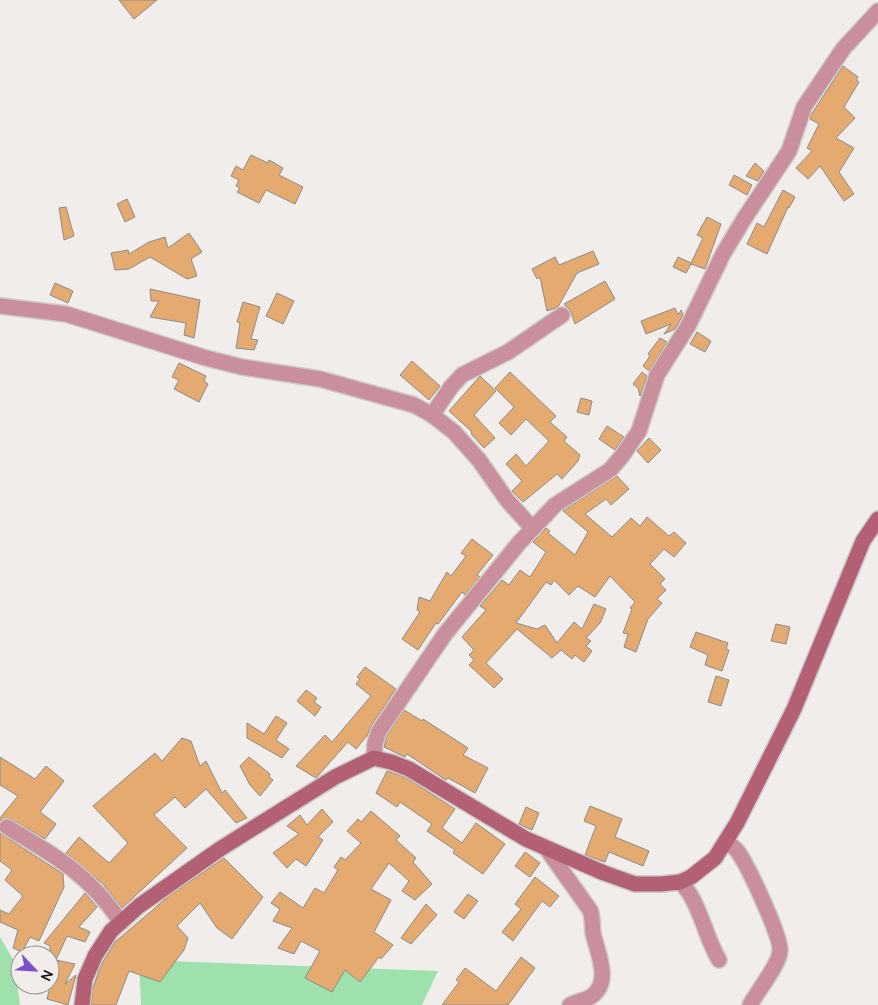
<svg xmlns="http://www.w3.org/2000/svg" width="878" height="1005" font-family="Manrope,sans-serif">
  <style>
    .green { fill: #9fe1ac }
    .building { fill: #e4aa70; stroke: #8e8b89 }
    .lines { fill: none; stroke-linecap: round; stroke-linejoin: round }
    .street-casing { stroke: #cdcac7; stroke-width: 18 }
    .secondary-casing { stroke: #cdcac7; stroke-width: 18 }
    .street { stroke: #ca8f9c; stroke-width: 15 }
    .secondary { stroke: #b36075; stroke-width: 15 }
  </style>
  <rect width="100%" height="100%" fill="#f0edea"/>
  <g class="green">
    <polygon points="0,937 14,961 20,1005 0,1005"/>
    <polygon points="139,960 438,971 422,1005 141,1005"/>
  </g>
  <g class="building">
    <polygon points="119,0 157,0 134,19"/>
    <polygon points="843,66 858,77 856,80 859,82 844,107 855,118 836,138 854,148 839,172 854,194 844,201 820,166 808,179 796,168 812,151 807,148 819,124 810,119 811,115"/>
    <polygon points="251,155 268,163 269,160 283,168 279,175 303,187 295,204 266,190 259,203 237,192 240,188 236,186 239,180 231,176 236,166 243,170"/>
    <polygon points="755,163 764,171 758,181 746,176"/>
    <polygon points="734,175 752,185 747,195 729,185"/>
    <polygon points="783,190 795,197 789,208 788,207 767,254 747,244 757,223 764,227"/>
    <polygon points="127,199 135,217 125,222 117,204"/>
    <polygon points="66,207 74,236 64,240 59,208"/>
    <polygon points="707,217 721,224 705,269 691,264 686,273 673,267 678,257 691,263 703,238 697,235"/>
    <polygon points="189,233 202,252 191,259 197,276 187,279 150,257 129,269 115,270 111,253 128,250 129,254 149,242 165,237 168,248"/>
    <polygon points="593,251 599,264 577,273 558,307 547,311 540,277 537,279 532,269 555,257 559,265"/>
    <polygon points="605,281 615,299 575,324 570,310 564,304"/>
    <polygon points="55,283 73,291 68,303 50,295"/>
    <polygon points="150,289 200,300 194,338 184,335 186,323 150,317 159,301 151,301"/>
    <polygon points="277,293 294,301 283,324 266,316"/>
    <polygon points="243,302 260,307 251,339 258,340 254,350 236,348 240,323 237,322"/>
    <polygon points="675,308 678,315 681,310 683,315 675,329 664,334 671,324 646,334 641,321"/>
    <polygon points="697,332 711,341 705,352 690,344"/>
    <polygon points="660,338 667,342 649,371 643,366 650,356 648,354"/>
    <polygon points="412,361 440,386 429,400 400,375"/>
    <polygon points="179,363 206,376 204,381 208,384 199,402 174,389 179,380 172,377"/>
    <polygon points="510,372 556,416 550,422 567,437 564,441 580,455 578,461 562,479 557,474 523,502 512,491 522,481 506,464 516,454 526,466 549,441 526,419 511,435 499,423 514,407 495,388"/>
    <polygon points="642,372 647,376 640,396 638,388 633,384"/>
    <polygon points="480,376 496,391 474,415 495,438 484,448 472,435 471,431 449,411"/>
    <polygon points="581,398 592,401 589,415 577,412"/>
    <polygon points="607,426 624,437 615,450 599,439"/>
    <polygon points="649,438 661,450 648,463 637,451"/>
    <polygon points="617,476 629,489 611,505 606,499 585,514 612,537 631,518 640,526 647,517 669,536 674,532 686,543 674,557 664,549 650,564 665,579 660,584 666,590 657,599 662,603 648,619 636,652 624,647 628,634 623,633 632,609 630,608 635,602 610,576 595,597 578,586 569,595 554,580 551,585 546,582 516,623 537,629 545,625 557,643 574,622 582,629 594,604 606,609 600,623 586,638 591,641 586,646 592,651 584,662 575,655 572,659 561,650 552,658 517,629 486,663 503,679 494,688 469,665 474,660 469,655 474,650 462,637 486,610 480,606 502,580 509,585 520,570 530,577 546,552 533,542 546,528 550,531 548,533 575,555 588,532 563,511"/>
    <polygon points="472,539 493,555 477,575 480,577 465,595 462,592 438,624 436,623 418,650 402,639 420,612 417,610 419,597 430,601 447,572 451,576 466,556 461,553"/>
    <polygon points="776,624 790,627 786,644 771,641"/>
    <polygon points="696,632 728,643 726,649 729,650 722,671 705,665 708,655 690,647"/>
    <polygon points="365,667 396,689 371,726 367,736 356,749 348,742 316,778 296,766 325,735 332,742 371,696 356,684 360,679 357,677"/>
    <polygon points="716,676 729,680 721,706 708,702"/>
    <polygon points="306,690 317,698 314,702 321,707 315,716 297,701"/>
    <polygon points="404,710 422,721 423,719 468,748 463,755 488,768 475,793 448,778 446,780 407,754 405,757 384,747 387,735"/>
    <polygon points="276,716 287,723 276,740 289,749 282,758 247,738 247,723 264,734"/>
    <polygon points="182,738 191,741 200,766 206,761 222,793 225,790 247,818 236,823 206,789 185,808 175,797 154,815 187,848 122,908 103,884 66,853 79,837 109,863 128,843 93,806 155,753 162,761"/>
    <polygon points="0,757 35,779 46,766 64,781 40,812 56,824 45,839 11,819 7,818 0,821 0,818 18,796 0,785"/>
    <polygon points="249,757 270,774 269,777 273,780 260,796 250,785 240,766"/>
    <polygon points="387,771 405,777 455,809 442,828 462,843 476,823 505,844 483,874 453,853 455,850 427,831 432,824 400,802 397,807 376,793"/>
    <polygon points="590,806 622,819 615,837 649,851 643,866 609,852 605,862 585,855 596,826 584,821"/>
    <polygon points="526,807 539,813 532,830 519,824"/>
    <polygon points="322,809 333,822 318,837 323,840 306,866 296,859 287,868 273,853 299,834 287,826 300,815 307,825"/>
    <polygon points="371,811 400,836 396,840 416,858 413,862 432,884 415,900 402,891 409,881 389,863 371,889 391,900 374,932 393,945 381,959 379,957 360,982 345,970 332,992 305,978 320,951 301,941 294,954 278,948 292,928 273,921 280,909 271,903 280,892 303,908 315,888 324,893 338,870 334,867 341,857 345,860 361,843 347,831 358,819 361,822"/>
    <polygon points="0,833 63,874 64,887 39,941 30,937 22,952 13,948 18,930 0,922 0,910 9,914 23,896 5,880 12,870 0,861"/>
    <polygon points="525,852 540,863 530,877 515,866"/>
    <polygon points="224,858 263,897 232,939 217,928 200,903 177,926 188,938 184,950 160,982 129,971 116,1005 91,1005 93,988 101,965 115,942 170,895"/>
    <polygon points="535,877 559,896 550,907 542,901 513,941 502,932 521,909 515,904"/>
    <polygon points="85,893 97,907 79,927 90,932 85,942 67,936 56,960 75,964 65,984 76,975 68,1005 47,999 50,987 50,946 44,943"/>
    <polygon points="468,894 478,901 464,919 454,912"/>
    <polygon points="426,904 437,915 411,944 401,938"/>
    <polygon points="521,957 535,968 508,1005 442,1005 459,982 456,980 465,968 496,991"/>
  </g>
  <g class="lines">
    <defs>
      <g id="street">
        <polyline points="0,306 66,314 206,358 242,367 320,379 414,405 432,415 454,432 479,460 507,500 533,529"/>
        <polyline points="432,415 451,387 462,375 508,352 562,315"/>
        <polyline points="374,758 375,743 379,731 445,634 519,543 555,505 610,470 622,456 639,431 657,375 688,326 723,254 744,219 789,151 804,107 843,49 878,11"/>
        <path d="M7,827C56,856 88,874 121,922"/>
        <path d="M726,843C731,845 735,847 738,852C748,866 781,936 780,951C780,963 757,992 750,1005"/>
        <path d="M546,848L590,910C593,918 592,925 593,933C597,952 612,981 592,996C585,1001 577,1001 570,1005"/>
        <path d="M680,882C699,899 705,937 719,960"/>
      </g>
      <polyline id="secondary" points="82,1005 85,979 95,956 111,931 139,906 220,849 335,777 374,758 391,762 409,769 526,839 604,873 635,884 661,884 680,882 691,877 715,858 737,823 794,709 863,541 878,519"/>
    </defs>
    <use href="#street" class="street-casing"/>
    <use href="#secondary" class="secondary-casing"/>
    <use href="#street" class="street"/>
    <use href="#secondary" class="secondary"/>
  </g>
  <g transform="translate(35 970) rotate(115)"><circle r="24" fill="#f0edea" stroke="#989593"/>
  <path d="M0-4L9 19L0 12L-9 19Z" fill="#7a51ca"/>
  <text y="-8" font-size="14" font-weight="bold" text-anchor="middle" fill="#131211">N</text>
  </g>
</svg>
